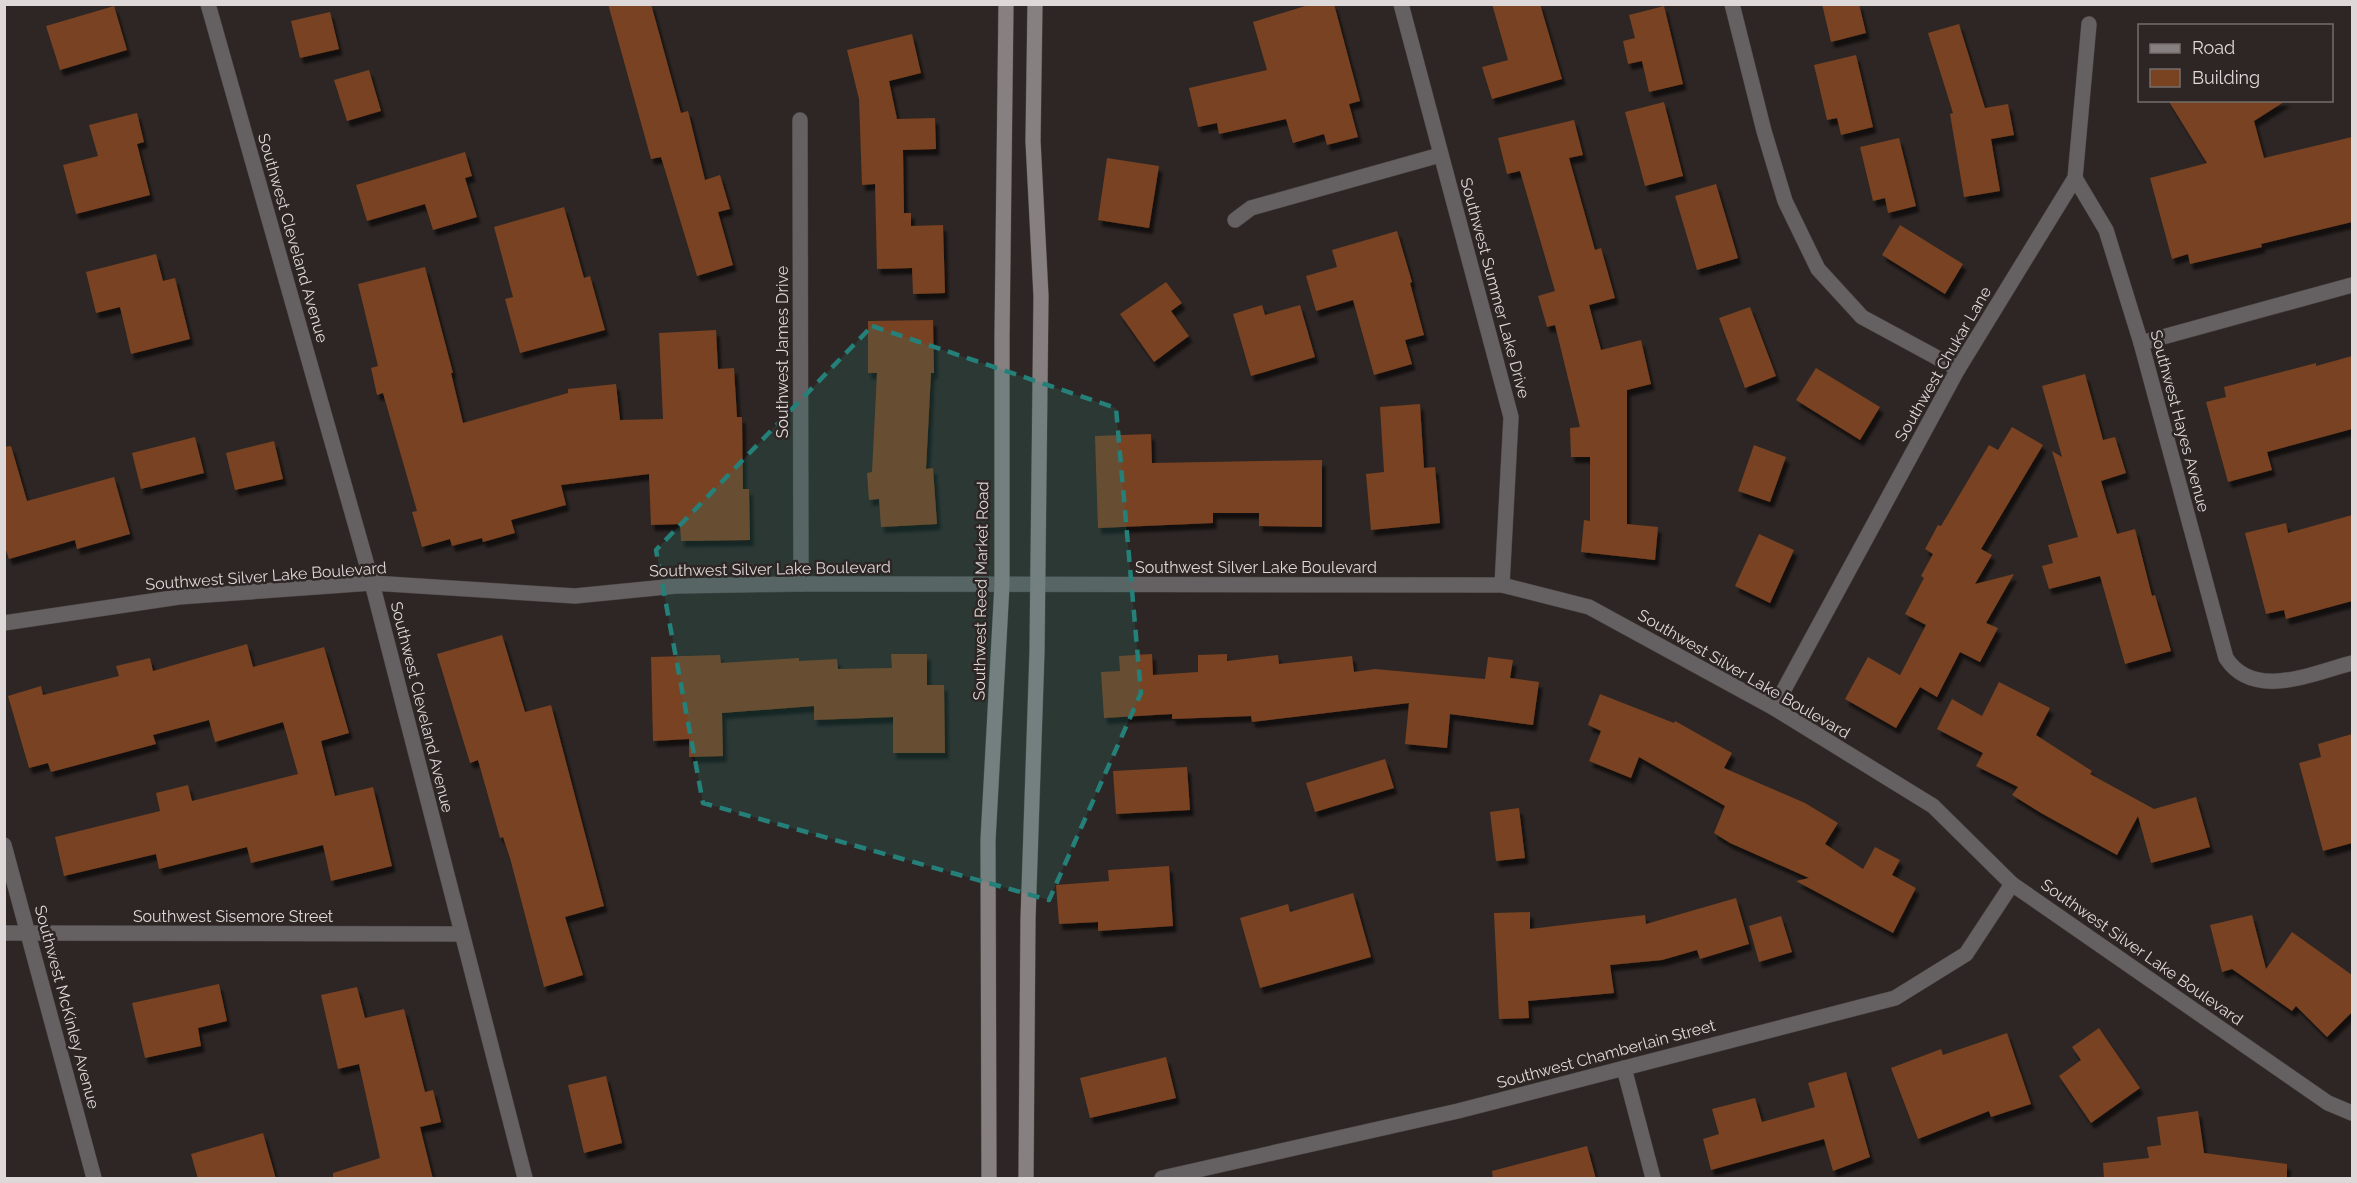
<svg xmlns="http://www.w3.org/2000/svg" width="2357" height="1183" font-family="Raleway,sans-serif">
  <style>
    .building { fill: #794220; filter: url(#shadow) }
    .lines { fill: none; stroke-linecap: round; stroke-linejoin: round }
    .minor-casing { stroke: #494341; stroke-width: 16 }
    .secondary-casing { stroke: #494341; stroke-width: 16 }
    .minor { stroke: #656061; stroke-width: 15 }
    .secondary { stroke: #878081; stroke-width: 15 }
    .marked { fill: #248079; fill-opacity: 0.2; stroke: #248079; stroke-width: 4.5; stroke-dasharray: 12 8; stroke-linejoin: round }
    .labels { text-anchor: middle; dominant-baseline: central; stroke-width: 5; stroke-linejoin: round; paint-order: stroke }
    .street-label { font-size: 16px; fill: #ded9d8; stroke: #2d2624 }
  </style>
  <defs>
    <filter id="shadow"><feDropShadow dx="3.5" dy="6" stdDeviation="1.5" flood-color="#0009"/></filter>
  </defs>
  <rect width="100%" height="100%" fill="#2d2624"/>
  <g class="building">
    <polygon points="608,4 651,4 681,113 688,111 705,180 720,175 730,209 718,212 733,265 697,276 661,157 651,159"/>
    <polygon points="1312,4 1334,4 1360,101 1349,104 1358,137 1327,145 1324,134 1293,143 1286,119 1219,134 1217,123 1198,127 1189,88 1267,70 1253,22"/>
    <polygon points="1492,4 1540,4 1562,79 1492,99 1482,67 1508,60"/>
    <polygon points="1822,4 1859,4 1866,33 1831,42"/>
    <polygon points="114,6 127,50 60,70 46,26"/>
    <polygon points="1664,6 1683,84 1649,92 1642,61 1628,64 1623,41 1635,38 1629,15"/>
    <polygon points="330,12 339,49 300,58 291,21"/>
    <polygon points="1959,24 1985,108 2008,104 2014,135 1991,139 2000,191 1964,197 1950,114 1953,113 1928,33"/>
    <polygon points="912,34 921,73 889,81 897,119 935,118 936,149 903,150 904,213 911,213 911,226 943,225 945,293 913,294 912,268 877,269 875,184 862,185 859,99 847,50"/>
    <polygon points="1856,55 1873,127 1841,135 1837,118 1827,120 1814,65"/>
    <polygon points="369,70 381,111 347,121 334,80"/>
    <polygon points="2168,100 2287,100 2254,121 2264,158 2352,137 2352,222 2261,244 2262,247 2190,264 2188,254 2172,259 2150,178 2207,163"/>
    <polygon points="1664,102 1683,176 1645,186 1625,112"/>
    <polygon points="137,113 144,142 137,144 150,195 76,214 63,165 98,156 89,125"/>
    <polygon points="1574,120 1583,155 1569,158 1595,250 1601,248 1615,298 1589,305 1601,350 1641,340 1651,384 1627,390 1627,524 1658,527 1655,560 1581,552 1584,520 1590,521 1590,457 1571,457 1570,428 1580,427 1555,325 1547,327 1538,296 1555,291 1520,171 1507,174 1498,138"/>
    <polygon points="1899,138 1916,206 1888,213 1885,198 1873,201 1860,147"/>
    <polygon points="465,152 472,176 465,178 477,217 433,230 425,204 367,221 356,185"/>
    <polygon points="1107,158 1159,166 1149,228 1098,220"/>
    <polygon points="1716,184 1738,258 1697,270 1675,196"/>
    <polygon points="564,207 584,278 590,276 605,330 520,353 505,299 513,297 494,227"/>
    <polygon points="1900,225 1963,264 1945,294 1882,255"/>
    <polygon points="1397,231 1412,282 1410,283 1424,335 1405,340 1412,364 1374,375 1353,300 1316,311 1306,276 1337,267 1332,250"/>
    <polygon points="156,254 163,281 175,278 190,339 131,354 120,307 96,313 86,272"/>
    <polygon points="425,267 453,373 451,373 463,423 568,393 568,389 616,384 620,420 663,419 659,333 716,330 718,369 734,368 737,417 742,417 743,489 749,489 750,540 681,541 680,524 651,525 649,474 561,485 566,505 511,520 515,533 483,542 482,538 452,546 450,539 422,547 412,512 417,511 383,393 377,395 371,368 378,366 358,284"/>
    <polygon points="1166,282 1182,303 1171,311 1189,336 1154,362 1120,314"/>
    <polygon points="1262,305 1265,315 1300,305 1315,357 1251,376 1233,314"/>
    <polygon points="1750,307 1776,376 1745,388 1719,318"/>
    <polygon points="933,320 934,373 931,373 926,469 933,468 937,524 881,527 879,499 869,500 867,473 872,472 877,373 868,373 868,321"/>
    <polygon points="2352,356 2352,429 2267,452 2272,470 2228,482 2206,402 2226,397 2224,387 2316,363 2316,366"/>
    <polygon points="1816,368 1880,407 1860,440 1796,400"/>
    <polygon points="2085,374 2103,440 2115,437 2126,473 2101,481 2117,534 2135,529 2152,596 2155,595 2171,651 2125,664 2100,576 2049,589 2042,566 2053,563 2048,545 2078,537 2052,451 2062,457 2042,386"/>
    <polygon points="1420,404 1424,468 1435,467 1440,523 1371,530 1366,474 1384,472 1380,407"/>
    <polygon points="2012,427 2043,445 1981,549 1992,555 1975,584 2014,574 1986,623 1998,628 1980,662 1960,652 1937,697 1920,687 1896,728 1845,699 1868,657 1900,675 1926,625 1905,614 1924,578 1921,576 1933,554 1925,549 1938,525 1941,526 1989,445 1998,450"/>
    <polygon points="1151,434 1152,463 1322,460 1322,527 1259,526 1259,513 1213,513 1213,523 1098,528 1095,436"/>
    <polygon points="195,437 204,473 141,489 132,453"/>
    <polygon points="274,441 283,479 235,490 226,453"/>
    <polygon points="1754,445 1786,457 1770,502 1738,491"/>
    <polygon points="11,446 27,501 114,477 130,534 77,549 75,540 9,559 4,544 4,447"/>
    <polygon points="2352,515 2352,601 2286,619 2284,610 2266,614 2245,533 2286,523 2288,533"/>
    <polygon points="1759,534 1794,550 1770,603 1735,586"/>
    <polygon points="502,635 525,712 551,705 604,906 565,917 583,975 544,987 510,858 503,837 500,838 478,760 470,763 437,654"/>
    <polygon points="247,644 253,667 324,647 349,733 321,741 335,796 373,787 392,866 331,881 323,845 251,863 247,847 159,869 156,854 64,876 55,837 160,811 156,793 188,785 192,801 298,774 283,722 215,742 209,720 153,735 156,744 51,772 48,763 29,768 8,696 41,686 43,695 119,676 116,666 150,658 153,671"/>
    <polygon points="891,654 927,654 927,685 944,685 945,753 893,753 893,717 814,720 814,706 722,713 723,756 689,757 689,739 653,741 651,657 720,655 721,663 799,658 799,661 837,659 838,669 892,668"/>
    <polygon points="1152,654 1153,675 1198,672 1198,655 1227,654 1227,661 1278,655 1279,664 1352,656 1354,672 1375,669 1485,679 1488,657 1513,660 1510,678 1539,682 1533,725 1450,714 1447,748 1405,744 1409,703 1252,722 1251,716 1172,719 1172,714 1104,718 1101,672 1120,671 1119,656"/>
    <polygon points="1999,682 2050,708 2036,735 2092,771 2090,774 2154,809 2196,797 2210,847 2151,863 2138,816 2117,855 2041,813 2012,795 2018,787 1976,766 1983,753 1937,729 1952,699 1982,716"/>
    <polygon points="1600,694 1674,723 1675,721 1732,753 1724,768 1805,803 1838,823 1825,844 1863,869 1875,847 1900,860 1892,875 1916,888 1893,933 1796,881 1809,878 1730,843 1714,833 1725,806 1639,757 1631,778 1589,761 1601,731 1588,725"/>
    <polygon points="2352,734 2352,843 2323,851 2299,763 2321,757 2318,744"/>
    <polygon points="1385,759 1394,788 1315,812 1306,783"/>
    <polygon points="1187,767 1190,810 1116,814 1113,771"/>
    <polygon points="1519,808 1525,858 1496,861 1490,812"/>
    <polygon points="1169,866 1173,926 1098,931 1098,922 1059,924 1056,885 1109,881 1108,870"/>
    <polygon points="1353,893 1371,957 1260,988 1240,918 1288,904 1290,912"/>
    <polygon points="1736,898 1749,944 1700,959 1697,950 1662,960 1610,965 1614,993 1528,1001 1529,1018 1499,1019 1494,913 1530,912 1530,929 1645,915 1646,924"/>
    <polygon points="2252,915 2266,969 2292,932 2352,975 2352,1012 2327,1037 2296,1006 2292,1011 2232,969 2222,972 2210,925"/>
    <polygon points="1781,916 1792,952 1759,962 1749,926"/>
    <polygon points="219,984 227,1021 198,1028 201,1046 145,1058 132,1003"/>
    <polygon points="357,987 365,1018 404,1009 425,1092 433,1090 441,1122 420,1127 433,1179 333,1179 333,1173 380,1158 359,1064 338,1069 321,995"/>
    <polygon points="2099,1028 2140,1088 2091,1123 2059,1076 2081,1060 2072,1047"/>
    <polygon points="2007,1033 2031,1104 1991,1117 1989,1111 1918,1139 1891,1068 1941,1049 1943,1055"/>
    <polygon points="1166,1057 1176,1098 1090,1118 1080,1078"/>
    <polygon points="1846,1072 1870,1157 1833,1171 1824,1139 1711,1170 1703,1139 1719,1134 1712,1109 1755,1098 1762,1122 1815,1107 1808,1083"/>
    <polygon points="606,1076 622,1143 584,1153 568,1085"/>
    <polygon points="2198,1111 2204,1153 2287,1164 2287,1179 2104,1179 2103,1163 2149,1158 2147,1147 2161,1145 2157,1117"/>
    <polygon points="263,1133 276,1179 198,1179 191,1154"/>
    <polygon points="1587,1146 1596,1179 1493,1179 1492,1171"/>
  </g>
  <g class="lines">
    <defs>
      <g id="minor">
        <polyline points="208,4 372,583 525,1178"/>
        <polyline points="1401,4 1511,417 1502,585"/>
        <polyline points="1732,4 1764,131 1785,201 1818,269 1862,317 1958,369"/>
        <polyline points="800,120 801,584"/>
        <path d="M2075,178L2106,230L2141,343L2226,658C2254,701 2313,673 2352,663"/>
        <polyline points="1235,220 1251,208 1440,155"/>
        <polyline points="2141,343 2352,285"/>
        <polyline points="4,623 179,597 372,583 575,596 676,586 801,584 1502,585 1589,607 1774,708 1933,806 2012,884 2328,1103 2352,1113"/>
        <polyline points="1774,708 1958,369 2075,178 2089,24"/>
        <polyline points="4,845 94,1178"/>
        <polyline points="4,933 461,934"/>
        <polyline points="1624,1068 1653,1178"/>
        <polyline points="1162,1178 1458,1111 1895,998 1966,954 2012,884"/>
      </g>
      <g id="secondary">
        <polyline points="989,1178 988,840 1002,585 1002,338 1006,4"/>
        <polyline points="1026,1178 1028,919 1037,652 1041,296 1033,141 1035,4"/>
      </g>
    </defs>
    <use href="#minor" class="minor-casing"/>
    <use href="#secondary" class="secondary-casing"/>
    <use href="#minor" class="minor"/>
    <use href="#secondary" class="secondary"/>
  </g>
  <path class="marked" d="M872,326L1116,408L1141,693L1049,900L703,803L656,550Z"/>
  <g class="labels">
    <g class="street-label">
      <text transform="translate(293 238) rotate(74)">Southwest Cleveland Avenue</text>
      <text transform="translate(1495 288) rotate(75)">Southwest Summer Lake Drive</text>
      <text transform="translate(782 352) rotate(-90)">Southwest James Drive</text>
      <text transform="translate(1943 364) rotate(-60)">Southwest Chukar Lane</text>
      <text transform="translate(2180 421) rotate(75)">Southwest Hayes Avenue</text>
      <text x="1256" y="567">Southwest Silver Lake Boulevard</text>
      <text transform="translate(770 569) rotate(-1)">Southwest Silver Lake Boulevard</text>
      <text transform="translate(266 576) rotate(-4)">Southwest Silver Lake Boulevard</text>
      <text transform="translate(981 591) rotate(-89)">Southwest Reed Market Road</text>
      <text transform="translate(1744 674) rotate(30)">Southwest Silver Lake Boulevard</text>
      <text transform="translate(422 707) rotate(76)">Southwest Cleveland Avenue</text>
      <text x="233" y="916">Southwest Sisemore Street</text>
      <text transform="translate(2142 952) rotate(35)">Southwest Silver Lake Boulevard</text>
      <text transform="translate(67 1007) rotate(75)">Southwest McKinley Avenue</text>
      <text transform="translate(1606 1054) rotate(-15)">Southwest Chamberlain Street</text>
    </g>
  </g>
  <rect width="2357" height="1183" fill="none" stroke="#ded9d8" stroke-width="12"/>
  <rect x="2138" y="24" width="195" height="78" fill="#2d2624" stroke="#746e6c" stroke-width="1.5"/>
  <rect x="2150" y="44" width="30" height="9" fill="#878081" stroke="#746e6c" stroke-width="1.5"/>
  <text x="2192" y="54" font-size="18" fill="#ded9d8">Road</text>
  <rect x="2150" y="69" width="30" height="18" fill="#794220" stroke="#746e6c" stroke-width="1.5"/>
  <text x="2192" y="84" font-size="18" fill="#ded9d8">Building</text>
</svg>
